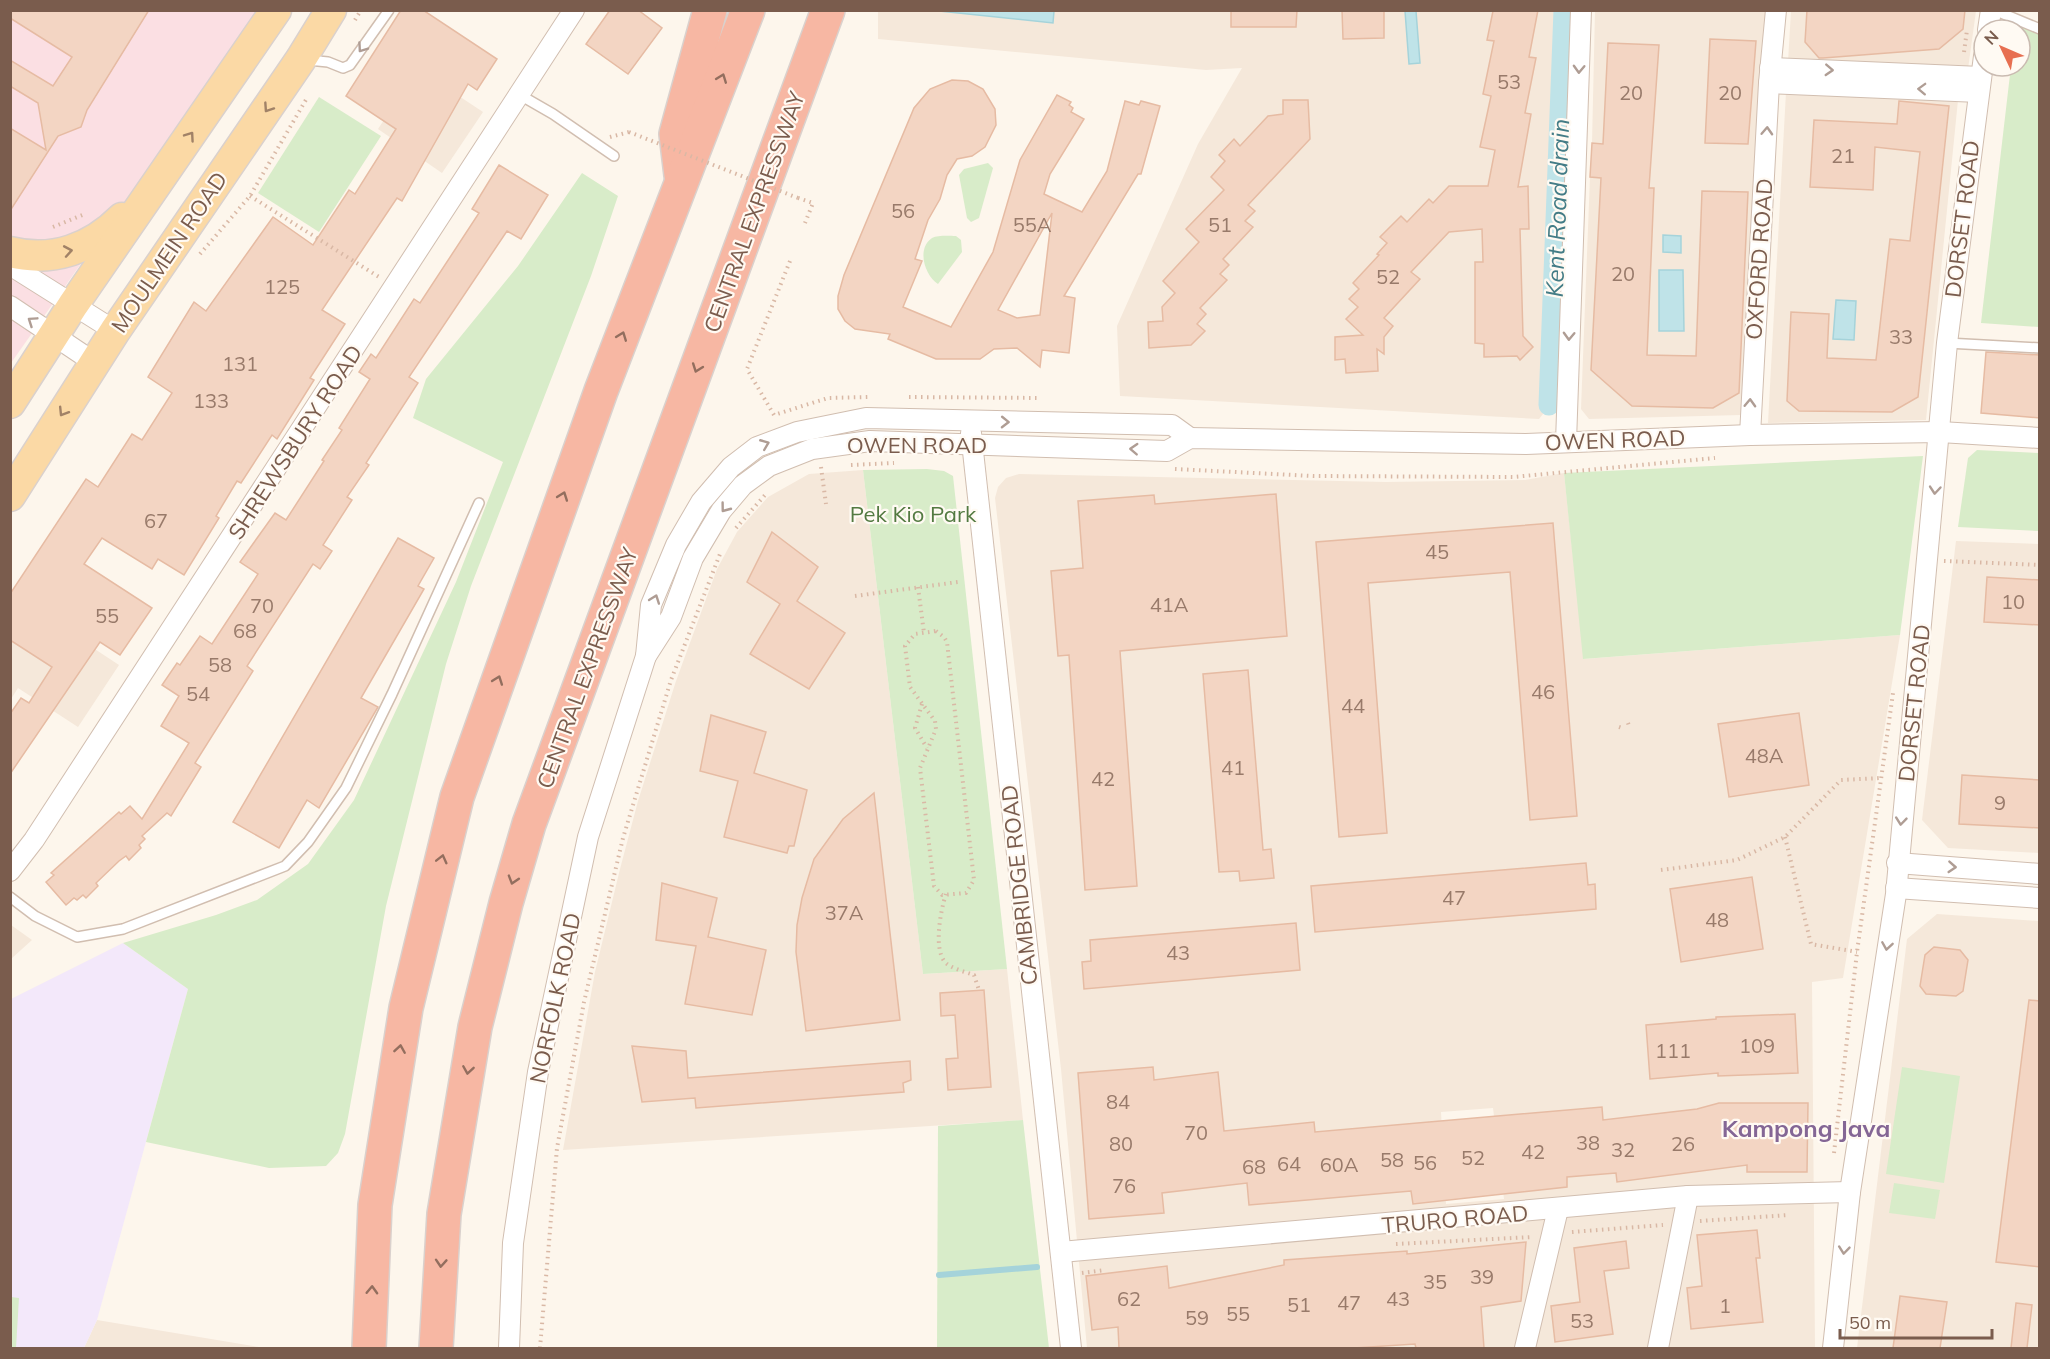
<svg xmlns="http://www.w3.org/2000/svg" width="2050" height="1359" font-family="Mulish,sans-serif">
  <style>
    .residential { fill: #f5e8da; fill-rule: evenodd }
    .education { fill: #f3e8fa }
    .medical { fill: #fbdfe3 }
    .green { fill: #d8ecc9 }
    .water { fill: #bfe3e8; stroke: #a5d3da; stroke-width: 1.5 }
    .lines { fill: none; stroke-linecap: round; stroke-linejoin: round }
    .stream { stroke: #a5d3da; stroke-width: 6 }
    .canal { stroke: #bfe3e8; stroke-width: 21 }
    .building { fill: #f3d5c3; stroke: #e6bba3; stroke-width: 1.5; fill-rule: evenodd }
    .lane-casing { stroke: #d1beb0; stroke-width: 12 }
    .street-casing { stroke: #d1beb0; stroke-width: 22 }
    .primary-casing { stroke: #dad1cd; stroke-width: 33 }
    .highway-casing { stroke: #dad1cd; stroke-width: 36 }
    .path { stroke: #d9b8a5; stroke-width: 4; stroke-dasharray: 1.5 4.5; stroke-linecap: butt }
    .lane { stroke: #fff; stroke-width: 9 }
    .street { stroke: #fff; stroke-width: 20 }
    .primary { stroke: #fbd9a5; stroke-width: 30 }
    .highway { stroke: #f7b7a3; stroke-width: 33 }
    .path-bridge { stroke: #d9b8a5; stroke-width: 4; stroke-dasharray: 1.5 4.5; stroke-linecap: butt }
    .oneway { stroke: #af9d94 }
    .oneway2 { stroke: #936e5e }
    .oneway3 { stroke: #a18267 }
    .labels { text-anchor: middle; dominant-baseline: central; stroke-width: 4.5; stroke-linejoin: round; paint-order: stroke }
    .number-label { font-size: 20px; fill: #987a6a }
    .street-label { font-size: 22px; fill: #7a5c4d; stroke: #fffaf3 }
    .park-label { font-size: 22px; fill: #537a41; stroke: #fffaf3 }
    .water-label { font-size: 24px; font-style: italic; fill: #437c86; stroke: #fffaf3 }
    .neighbourhood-label { font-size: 24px; font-weight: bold; fill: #846695; stroke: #fffaf3 }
  </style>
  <rect width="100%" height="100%" fill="#fdf6ec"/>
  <g class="residential">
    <polygon points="878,10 1568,11 1547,409 1539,419 1120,396 1117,326 1198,144 1242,68 1206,70 878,39"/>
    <polygon points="1595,11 1766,11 1741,415 1589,419 1581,409 1590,177 1649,180 1651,146 1592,143"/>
    <polygon points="1791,11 1976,11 1968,69 1788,62"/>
    <polygon points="418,69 483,112 442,173 378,129"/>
    <polygon points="1786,92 1958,100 1926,420 1768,423"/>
    <polygon points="863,470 923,974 1007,969 1023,1120 563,1150 595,972 620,869 638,801 676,681 717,569 737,532 768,497 809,474"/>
    <path d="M1564,473L1584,659L1900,635L1843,978L1812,982L1815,1348H1087L1061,1069L995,498L998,487L1006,478L1019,474L1386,482L1525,480ZM1493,1108L1504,1199L1446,1204L1441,1112Z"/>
    <polygon points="1956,541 2039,544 2039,853 1948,848 1922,820"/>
    <polygon points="11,594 119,665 78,727 18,688 11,699"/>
    <polygon points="1937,914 2039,921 2039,1348 1857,1348 1907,939"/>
    <polygon points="11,925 32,940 11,959"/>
    <polygon points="97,1320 265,1348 84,1348"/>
  </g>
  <polygon class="education" points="123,943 188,989 97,1320 84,1348 11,1348 11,999"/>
  <polygon class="medical" points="11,11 259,11 11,363"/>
  <g class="green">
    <polygon points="2016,24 2039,33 2039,327 1981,323 2011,66 2020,66 2020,30 2015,30"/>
    <polygon points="319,97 381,136 319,232 258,193"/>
    <polygon points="988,163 993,168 979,218 971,222 967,218 959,175 964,169"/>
    <polygon points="582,173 618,196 591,276 471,586 446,664 386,906 345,1134 338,1153 326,1166 269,1168 146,1142 188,989 123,943 216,915 257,900 308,864 354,800 456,582 503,462 413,418 426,379 518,266"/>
    <path d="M956,236L961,240L962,252L938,284C925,276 916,249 932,238C938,235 949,236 956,236Z"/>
    <polygon points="1977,450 2039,453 2039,531 1958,527 1968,458"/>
    <polygon points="1923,456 1900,635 1583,659 1564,473"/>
    <polygon points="927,469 944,471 953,476 1007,969 923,974 863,470"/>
    <polygon points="1902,1067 1960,1076 1944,1183 1886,1174"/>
    <polygon points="1023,1120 1049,1348 937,1348 938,1126"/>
    <polygon points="1894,1183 1940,1190 1935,1219 1889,1213"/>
    <polygon points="11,1297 19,1298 16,1348 11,1348"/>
  </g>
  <g class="water">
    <polygon points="939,11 1054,11 1053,23"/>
    <polygon points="1405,11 1416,11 1420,63 1409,64"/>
    <polygon points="1663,235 1681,236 1681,253 1663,252"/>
    <polygon points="1659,270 1683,270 1684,331 1659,331"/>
    <polygon points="1836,300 1856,301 1854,340 1833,339"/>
  </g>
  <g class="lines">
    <polyline class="stream" points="939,1275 1037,1267"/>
    <polyline class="canal" points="1549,405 1564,10"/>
  </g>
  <g class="building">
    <polygon points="10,10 149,10 87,110 81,127 58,136 10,211 10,128 46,150 38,103 10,86 10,60 53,86 72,57 10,18"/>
    <polygon points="401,10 423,10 497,59 477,90 468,84 402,201 397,198 322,310 345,324 310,378 314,380 277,439 272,435 241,483 237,481 216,516 219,518 184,575 158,559 152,569 102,538 84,564 152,608 120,655 100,642 10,774 10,714 21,698 29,703 52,667 10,640 10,594 86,479 98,487 132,434 142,440 172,393 148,377 194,302 206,311 273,217 313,245 349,190 355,194 396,129 346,96"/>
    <polygon points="610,10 638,10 662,28 628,74 586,44"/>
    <polygon points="1231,10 1297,10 1296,27 1231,27"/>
    <polygon points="1342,10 1384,10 1384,38 1343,39"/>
    <polygon points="1507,10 1538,10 1529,57 1536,58 1525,113 1531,114 1518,187 1528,186 1529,229 1520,229 1523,336 1533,347 1520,360 1517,356 1484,357 1484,344 1475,343 1475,262 1483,262 1482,229 1449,232 1411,272 1420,279 1384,318 1393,326 1384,337 1384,354 1377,349 1378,371 1346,373 1345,359 1335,360 1335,337 1363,335 1346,319 1358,307 1349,299 1359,289 1353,283 1379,255 1377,254 1387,243 1380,237 1401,216 1407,222 1429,199 1433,203 1449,186 1488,186 1495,150 1480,147 1491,96 1483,94 1494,41 1487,40 1493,11"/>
    <polygon points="1807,10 1965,10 1963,29 1939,49 1823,58 1819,58 1805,42"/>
    <polygon points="1710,39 1756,41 1748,144 1705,143"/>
    <polygon points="1608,43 1659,45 1649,188 1654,188 1647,355 1696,356 1702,191 1748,192 1739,393 1713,408 1632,406 1591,370 1601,178 1590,177 1592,143 1603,144"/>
    <path d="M952,80L968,81L983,89L995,109L996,125L985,147L972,156L957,159L947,175L940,199L928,220L915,259L922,261L903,307L951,327L993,252L1020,160L1057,95L1071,102L1069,105L1073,108L1071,112L1084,119L1050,174L1044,194L1082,212L1107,171L1125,101L1139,105L1141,101L1160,106L1141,174H1138L1064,296L1075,298L1069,353L1042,350L1040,367L1017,348L994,349L980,359H936L888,339L890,334L855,329L845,321L838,309V296L844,275L914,108L930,89ZM1052,213L1040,315L1017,318L998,310Z"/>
    <polygon points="1283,100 1308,100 1310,139 1248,205 1255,211 1245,221 1253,227 1223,259 1229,265 1220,274 1227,280 1200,308 1206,314 1197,324 1205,331 1191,345 1149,348 1148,322 1163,321 1162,307 1175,293 1163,281 1199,242 1186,229 1224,190 1211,177 1225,161 1219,155 1234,139 1240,146 1268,116 1283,114"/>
    <polygon points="1899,101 1949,106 1918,397 1892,412 1799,411 1787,401 1791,312 1829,314 1827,358 1876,360 1890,239 1910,241 1920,152 1875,147 1873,190 1810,187 1814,120 1897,124"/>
    <polygon points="499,165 548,195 521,239 507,231 409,377 418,383 366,463 369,465 347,497 352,500 323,545 332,551 320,569 313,564 247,666 253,671 195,763 201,767 171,816 167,813 142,836 145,839 139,845 141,848 129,860 126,856 119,861 96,883 98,886 86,898 83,895 77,900 74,898 66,905 46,882 54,875 51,873 119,812 121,814 130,806 142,819 189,743 161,726 179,696 162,685 177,663 180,665 200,636 212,644 258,574 240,562 275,513 286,520 324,461 322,460 342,430 339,428 370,379 359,372 371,354 376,358 414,299 420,303 479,213 472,209"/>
    <polygon points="1986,352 2040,355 2040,418 1981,413"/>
    <polygon points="1276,494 1287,636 1120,651 1137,886 1085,890 1069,655 1058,656 1051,571 1083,568 1078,501 1154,495 1155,504"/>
    <polygon points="1553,523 1577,816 1530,820 1510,572 1368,583 1387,833 1339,837 1316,542"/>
    <polygon points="772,532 818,567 797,601 845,633 809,689 750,654 780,604 747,582"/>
    <polygon points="398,538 434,558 418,586 424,589 361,698 378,707 319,808 307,800 279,848 233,822"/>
    <polygon points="1987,577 2040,580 2040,625 1984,622"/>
    <polygon points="1248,670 1263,850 1271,849 1274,878 1240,881 1239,871 1219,872 1203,674"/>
    <polygon points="1799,713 1809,785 1729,797 1718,724"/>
    <polygon points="711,715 766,732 754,773 807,790 794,846 789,846 787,853 724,837 738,781 700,771"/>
    <polygon points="1962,775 2040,780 2040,828 1959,824"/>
    <polygon points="874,793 900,1020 806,1031 796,952 797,925 802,898 814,859 843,819"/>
    <polygon points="1586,863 1588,885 1595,884 1596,909 1315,932 1311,886"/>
    <polygon points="1752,877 1763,949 1681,962 1670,889"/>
    <polygon points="662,883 717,898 708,937 766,950 752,1015 685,1004 696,946 656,940"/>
    <polygon points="1296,923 1300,970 1084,989 1082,962 1091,961 1090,940"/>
    <polygon points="1934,947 1960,950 1968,960 1963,991 1956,996 1926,994 1920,986 1925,955"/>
    <polygon points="984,990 991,1087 948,1090 946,1059 958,1058 955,1015 941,1016 940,993"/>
    <polygon points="2029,1000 2040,1001 2040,1267 1996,1262"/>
    <polygon points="1795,1014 1798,1073 1718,1076 1718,1073 1650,1079 1646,1025 1716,1019 1716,1017"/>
    <polygon points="632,1046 686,1051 688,1078 910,1061 911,1080 903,1083 904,1092 696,1108 695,1098 642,1102"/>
    <polygon points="1153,1067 1154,1080 1218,1072 1224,1131 1314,1122 1315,1132 1602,1107 1603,1120 1697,1109 1719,1103 1808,1103 1807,1172 1747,1172 1747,1165 1617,1182 1616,1173 1567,1177 1567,1187 1413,1204 1411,1191 1249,1205 1247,1183 1162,1193 1164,1213 1089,1219 1078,1073"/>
    <polygon points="1757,1230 1760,1258 1756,1258 1763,1322 1691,1329 1687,1288 1702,1286 1697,1235"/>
    <polygon points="1626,1241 1629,1268 1604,1271 1613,1334 1555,1342 1551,1306 1580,1302 1574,1248"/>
    <polygon points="1526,1242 1521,1301 1481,1307 1484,1348 1416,1348 1415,1344 1354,1348 1119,1348 1118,1327 1092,1330 1086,1276 1167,1266 1169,1288 1284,1265 1284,1260 1407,1251 1407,1254"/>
    <polygon points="1900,1296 1947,1302 1940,1348 1893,1348"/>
    <polygon points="2016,1303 2032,1305 2027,1348 2011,1348"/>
  </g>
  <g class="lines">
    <defs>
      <g id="lane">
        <polyline points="1994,10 2040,29"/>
        <polyline points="308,60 328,62 343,68 350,65 389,10"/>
        <polyline points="520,95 553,114 614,156"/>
        <polyline points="1947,343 2040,348"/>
        <polyline points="10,897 35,916 77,937 123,929 285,866 308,842 346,788 392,694 479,503"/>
      </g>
      <g id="street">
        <polyline points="1988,30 1991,10"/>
        <polyline points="1770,68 1981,77"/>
        <polyline points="1769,83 1979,92"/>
        <polyline points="10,265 115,331"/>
        <polyline points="10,306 95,363"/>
        <polyline points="971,433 1071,1348"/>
        <polyline points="1750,435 1769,83 1776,10"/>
        <polyline points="1566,442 1581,10"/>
        <polyline points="646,656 671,617 693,558 721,511 743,485 769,466 812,449 870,441 1167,451 1190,438 1526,444 1750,435 1940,432 2040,438"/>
        <polyline points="1897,863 2040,874"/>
        <polyline points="10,871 34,840 574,10"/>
        <polyline points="1896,888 2040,898"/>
        <polyline points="1061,1252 1688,1196 1850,1192"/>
        <polyline points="509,1348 513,1243 538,1072 588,837 646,656 651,605 676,545 701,502 731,467 757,447 797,432 866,418 1172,425 1190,438"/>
        <polyline points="1525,1348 1558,1209"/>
        <polyline points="1658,1348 1688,1196"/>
        <polyline points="1833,1348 1850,1192 1896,894 1947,343 1984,56"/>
      </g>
      <g id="primary">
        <path d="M10,252C53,263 92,248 122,218"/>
        <polyline points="10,403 73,305 276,10"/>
        <polyline points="10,496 115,331 301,59 331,10"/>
      </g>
      <g id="highway">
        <polyline points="681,175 676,134 710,10"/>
        <polyline points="369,1348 375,1205 406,1008 457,797 601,391 748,10"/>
        <polyline points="436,1348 444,1214 475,1027 506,903 529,824 828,10"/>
      </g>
    </defs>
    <use href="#lane" class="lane-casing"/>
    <use href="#street" class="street-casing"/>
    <use href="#primary" class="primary-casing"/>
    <use href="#highway" class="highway-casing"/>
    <g class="path">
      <polyline points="355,20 361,10"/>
      <polyline points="1964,52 1967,30"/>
      <polyline points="610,137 629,132"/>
      <polyline points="250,196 379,277"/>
      <polyline points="798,198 813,203 805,223"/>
      <polyline points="53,227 85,214"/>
      <polyline points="200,254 250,196 307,98"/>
      <polyline points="790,261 747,369 774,415 828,398 868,397"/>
      <polyline points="909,397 1041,398"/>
      <polyline points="851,465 894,463"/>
      <polyline points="821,467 826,504"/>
      <polyline points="1175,469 1313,476 1513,477 1715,458"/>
      <polyline points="736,528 765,495"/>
      <polyline points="1944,561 2040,565"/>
      <polyline points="918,587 924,633"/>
      <polyline points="855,596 958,582"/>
      <polygon points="936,631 944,637 947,642 974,880 966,893 942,895 934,886 920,768 936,729 935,721 910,687 905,646 915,634"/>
      <polyline points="922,704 915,728 927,748"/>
      <polyline points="1628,723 1629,726"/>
      <polyline points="1619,727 1622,728"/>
      <polyline points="1785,837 1811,944 1857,952"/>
      <polyline points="1661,870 1737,860 1785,837 1841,780 1881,778"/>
      <path d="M946,894C941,909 932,952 947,964C954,969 965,972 974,975L979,990"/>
      <polyline points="1834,1153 1857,952 1893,693"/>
      <polyline points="1700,1221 1789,1215"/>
      <polyline points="1572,1232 1663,1225"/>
      <polyline points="1396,1244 1532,1237"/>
      <polyline points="1082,1273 1105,1270"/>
      <polyline points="540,1348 557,1148 584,1002 623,838 671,680 720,554"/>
    </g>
    <use href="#lane" class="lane"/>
    <use href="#street" class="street"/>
    <use href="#primary" class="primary"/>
    <use href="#highway" class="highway"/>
    <polyline class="path-bridge" points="629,132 798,198"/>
  </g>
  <defs><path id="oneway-chevron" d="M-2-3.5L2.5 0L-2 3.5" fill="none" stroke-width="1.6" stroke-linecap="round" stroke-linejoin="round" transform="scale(1.5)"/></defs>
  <g class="oneway">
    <use href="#oneway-chevron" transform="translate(362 48) rotate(125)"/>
    <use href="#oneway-chevron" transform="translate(1579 69) rotate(92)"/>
    <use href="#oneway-chevron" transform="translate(1829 70) rotate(3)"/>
    <use href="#oneway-chevron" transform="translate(1922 89) rotate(-178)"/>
    <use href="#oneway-chevron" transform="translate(1767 131) rotate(-87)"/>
    <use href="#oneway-chevron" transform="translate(32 321) rotate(-146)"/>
    <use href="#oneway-chevron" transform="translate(1569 336) rotate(92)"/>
    <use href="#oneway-chevron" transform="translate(1750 403) rotate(-88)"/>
    <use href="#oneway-chevron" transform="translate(1005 422) rotate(1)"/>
    <use href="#oneway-chevron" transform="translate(765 444) rotate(-22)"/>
    <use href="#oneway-chevron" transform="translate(1134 449) rotate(-177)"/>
    <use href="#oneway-chevron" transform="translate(1935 490) rotate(95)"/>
    <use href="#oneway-chevron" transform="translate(725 508) rotate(127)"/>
    <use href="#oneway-chevron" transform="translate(655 599) rotate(-70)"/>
    <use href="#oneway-chevron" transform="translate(1901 821) rotate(96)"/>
    <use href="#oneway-chevron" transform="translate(1952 867) rotate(4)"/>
    <use href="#oneway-chevron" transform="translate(1887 946) rotate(99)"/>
    <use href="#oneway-chevron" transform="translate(1844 1250) rotate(96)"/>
  </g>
  <g class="oneway2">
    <use href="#oneway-chevron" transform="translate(722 78) rotate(-69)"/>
    <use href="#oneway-chevron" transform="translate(622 336) rotate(-69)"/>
    <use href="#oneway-chevron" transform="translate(697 368) rotate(110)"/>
    <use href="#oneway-chevron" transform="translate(563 496) rotate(-70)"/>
    <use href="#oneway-chevron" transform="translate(498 680) rotate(-70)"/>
    <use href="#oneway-chevron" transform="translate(442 859) rotate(-76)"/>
    <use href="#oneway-chevron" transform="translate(513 880) rotate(107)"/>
    <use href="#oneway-chevron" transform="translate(400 1049) rotate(-81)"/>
    <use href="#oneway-chevron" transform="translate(468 1070) rotate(99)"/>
    <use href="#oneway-chevron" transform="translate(441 1263) rotate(94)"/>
    <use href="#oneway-chevron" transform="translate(372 1290) rotate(-88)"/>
  </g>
  <g class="oneway3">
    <use href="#oneway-chevron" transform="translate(268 108) rotate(124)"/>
    <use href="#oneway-chevron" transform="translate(190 136) rotate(-55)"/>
    <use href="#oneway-chevron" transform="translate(68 251) rotate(-10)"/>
    <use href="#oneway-chevron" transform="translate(63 412) rotate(122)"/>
  </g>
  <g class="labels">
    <g class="number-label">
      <text x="1509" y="81">53</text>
      <text x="1631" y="92">20</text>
      <text x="1730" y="92">20</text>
      <text x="1843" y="155">21</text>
      <text x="903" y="210">56</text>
      <text x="1032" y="224">55A</text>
      <text x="1220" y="224">51</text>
      <text x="1623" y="273">20</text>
      <text x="1388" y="276">52</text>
      <text x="282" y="286">125</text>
      <text x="1901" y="336">33</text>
      <text x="240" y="363">131</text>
      <text x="211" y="400">133</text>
      <text x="156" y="520">67</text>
      <text x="1437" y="551">45</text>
      <text x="2013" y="601">10</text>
      <text x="1169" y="604">41A</text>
      <text x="262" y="605">70</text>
      <text x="107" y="615">55</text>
      <text x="245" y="630">68</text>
      <text x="220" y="664">58</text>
      <text x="1543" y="691">46</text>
      <text x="198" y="693">54</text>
      <text x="1353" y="705">44</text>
      <text x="1764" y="755">48A</text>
      <text x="1233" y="767">41</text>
      <text x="1103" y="778">42</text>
      <text x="2000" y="802">9</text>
      <text x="1454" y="897">47</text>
      <text x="844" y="912">37A</text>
      <text x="1717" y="919">48</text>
      <text x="1178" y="952">43</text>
      <text x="1757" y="1045">109</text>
      <text x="1673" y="1050">111</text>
      <text x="1118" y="1101">84</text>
      <text x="1196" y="1132">70</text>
      <text x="1588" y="1142">38</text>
      <text x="1121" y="1143">80</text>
      <text x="1683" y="1143">26</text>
      <text x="1623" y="1149">32</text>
      <text x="1533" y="1151">42</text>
      <text x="1473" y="1157">52</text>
      <text x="1392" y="1159">58</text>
      <text x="1425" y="1162">56</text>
      <text x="1289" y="1163">64</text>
      <text x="1339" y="1164">60A</text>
      <text x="1254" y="1166">68</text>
      <text x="1124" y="1185">76</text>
      <text x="1482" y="1276">39</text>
      <text x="1435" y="1281">35</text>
      <text x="1129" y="1298">62</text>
      <text x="1398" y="1298">43</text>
      <text x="1349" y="1302">47</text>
      <text x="1299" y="1304">51</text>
      <text x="1725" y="1305">1</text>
      <text x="1238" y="1313">55</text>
      <text x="1197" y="1317">59</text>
      <text x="1582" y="1320">53</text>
    </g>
    <g class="street-label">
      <text transform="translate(754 212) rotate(-70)">CENTRAL EXPRESSWAY</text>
      <text transform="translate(1962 219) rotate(-83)">DORSET ROAD</text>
      <text transform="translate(169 252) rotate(-56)">MOULMEIN ROAD</text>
      <text transform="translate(1759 259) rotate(-86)">OXFORD ROAD</text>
      <text transform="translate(1615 440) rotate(-2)">OWEN ROAD</text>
      <text transform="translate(295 442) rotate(-57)">SHREWSBURY ROAD</text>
      <text x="917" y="445">OWEN ROAD</text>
      <text transform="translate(587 668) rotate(-70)">CENTRAL EXPRESSWAY</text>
      <text transform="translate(1914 703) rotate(-84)">DORSET ROAD</text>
      <text transform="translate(1019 885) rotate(-96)">CAMBRIDGE ROAD</text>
      <text transform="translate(555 998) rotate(-78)">NORFOLK ROAD</text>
      <text transform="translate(1455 1219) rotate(-5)">TRURO ROAD</text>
    </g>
    <g class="park-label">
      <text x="913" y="514">Pek Kio Park</text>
    </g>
    <g class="water-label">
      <text transform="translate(1557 208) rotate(-88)">Kent Road drain</text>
    </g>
    <g class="neighbourhood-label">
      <text x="1806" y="1128">Kampong Java</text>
    </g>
  </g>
  <rect width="2050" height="1359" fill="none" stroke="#7a5c4d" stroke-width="24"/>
  <g transform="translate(2002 48) rotate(314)"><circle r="28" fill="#fffaf3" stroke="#cabbb1" stroke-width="1.5"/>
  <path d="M0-4.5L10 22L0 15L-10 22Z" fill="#e76f51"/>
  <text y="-9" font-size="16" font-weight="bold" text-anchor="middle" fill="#7a5c4d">N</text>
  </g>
  <path d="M1840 1329v9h152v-9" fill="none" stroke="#7a5c4d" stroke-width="3"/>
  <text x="1849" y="1329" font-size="18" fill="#7a5c4d" stroke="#fffaf3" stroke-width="4.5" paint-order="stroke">50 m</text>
</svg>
